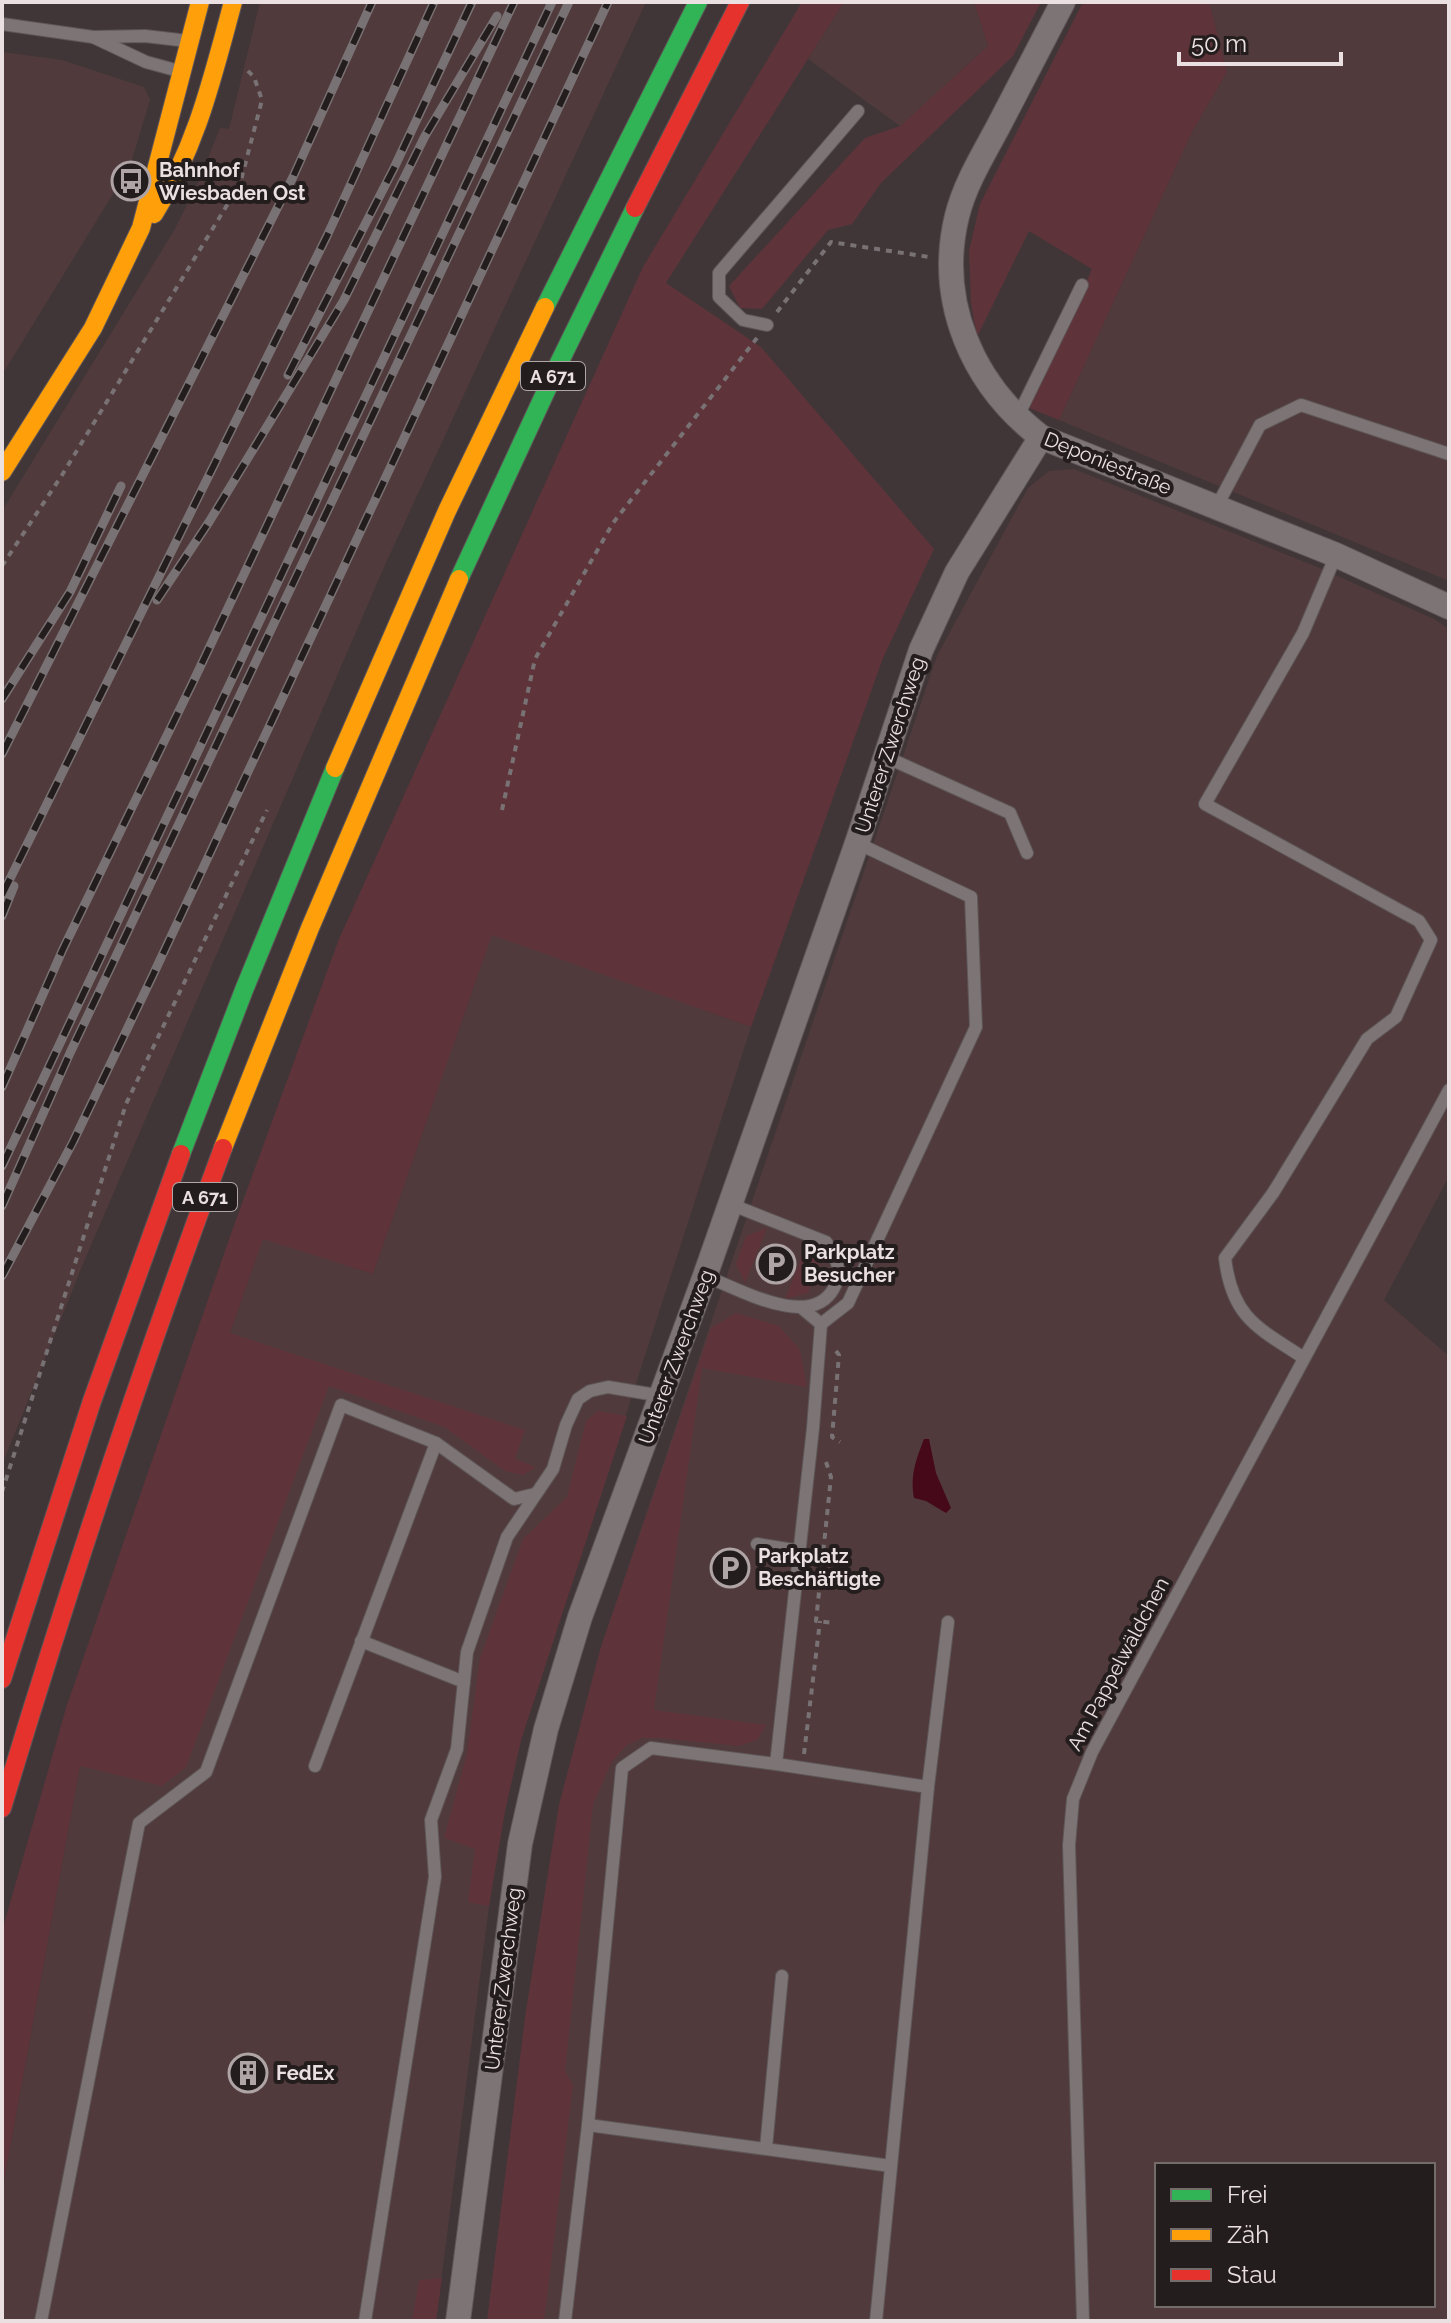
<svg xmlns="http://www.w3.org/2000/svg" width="1451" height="2323" font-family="Raleway,sans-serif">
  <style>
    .built { fill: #503a3c; fill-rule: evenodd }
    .green { fill: #5e343a }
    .water { fill: #45091a }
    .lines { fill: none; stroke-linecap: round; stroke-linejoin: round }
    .lane-casing { stroke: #5e5557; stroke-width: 14 }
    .street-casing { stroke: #5e5557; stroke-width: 26 }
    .fast-casing { stroke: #5e5557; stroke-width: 20 }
    .slow-casing { stroke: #5e5557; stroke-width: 20 }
    .jam-casing { stroke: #5e5557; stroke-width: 20 }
    .path { stroke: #797274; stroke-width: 4; stroke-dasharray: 6 6; stroke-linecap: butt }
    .lane { stroke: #7c7475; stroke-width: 12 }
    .street { stroke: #7c7475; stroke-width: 24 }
    .fast { stroke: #30b455; stroke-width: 18 }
    .slow { stroke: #ff9f0a; stroke-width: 18 }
    .jam { stroke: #e5322d; stroke-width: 18 }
    .rail-casing { stroke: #797274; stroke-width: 9 }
    .rail { stroke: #241d1d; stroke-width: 6; stroke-dasharray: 18; stroke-linecap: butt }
    .labels { text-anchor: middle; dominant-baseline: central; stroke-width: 8; stroke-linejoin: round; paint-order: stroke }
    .shield { fill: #241d1d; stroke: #afa6a6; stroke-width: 2 }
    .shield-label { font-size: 18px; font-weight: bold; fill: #ebe0e1 }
    .poi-label { font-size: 20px; font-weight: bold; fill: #ebe0e1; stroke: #241d1d; text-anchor: start }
    .street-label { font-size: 20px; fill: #ebe0e1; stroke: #241d1d }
  </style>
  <rect width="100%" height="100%" fill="#403638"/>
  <g class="built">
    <polygon points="260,2 646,2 384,567 85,1259 2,1465 2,511 175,229 199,181 220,128 229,129"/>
    <polygon points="844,2 974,2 988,46 900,126 808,59"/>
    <polygon points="1205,2 1449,2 1449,581 1059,420 1192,132 1227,72 1210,5"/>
    <polygon points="2,52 62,60 144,87 150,100 130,166 2,375"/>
    <path d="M1074,469L1322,569L1434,619L1449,629V1176L1384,1300L1449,1356V2321H487L526,2011L559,1805L601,1647L937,656L1028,488L1049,471ZM1157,2165H1433V2305H1157Z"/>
    <polygon points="492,934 751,1027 521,1740 505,1811 489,1906 436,2321 2,2321 2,2192 80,1766 263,1238 373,1274"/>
  </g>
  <g class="green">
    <polygon points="802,2 844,2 666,283 761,347 934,549 883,658 751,1027 492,935 373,1274 263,1239 230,1333 525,1430 515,1459 536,1467 523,1475 505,1471 444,1427 329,1386 186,1767 162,1786 80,1766 2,2192 2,1931 67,1705 233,1228 339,939 643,267"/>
    <polygon points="974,2 1041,2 1013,56 881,183 852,224 828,230 762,309 740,308 729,286 865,138 900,126 988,46"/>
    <polygon points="1083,2 1205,2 1210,5 1227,72 1192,132 1059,420 1029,408 1092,269 1029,231 977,337 971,303 969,251 980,204"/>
    <polygon points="767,1228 745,1283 736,1264 746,1236"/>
    <polygon points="807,1244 819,1265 808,1293 785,1299"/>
    <polygon points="736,1313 779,1326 800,1350 807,1387 702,1368 654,1710 766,1725 757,1740 739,1746 661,1738 643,1738 627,1745 611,1763 593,1805 565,2071 573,2085 544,2321 487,2321 526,2011 559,1805 601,1647 711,1328"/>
    <polygon points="598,1411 627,1416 521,1740 505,1811 489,1906 468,1902 475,1849 444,1838 467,1753 480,1658 523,1539 567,1497 586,1421"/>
    <polygon points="442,2278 436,2321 412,2321 419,2280"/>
  </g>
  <path class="water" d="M924,1439H929L936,1473L951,1508L946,1513L926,1501L914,1498C910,1475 916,1460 924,1439Z"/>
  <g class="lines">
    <defs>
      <g id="lane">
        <polyline points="2,24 93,37 145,36 188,41"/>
        <polyline points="93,37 146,62 179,71"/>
        <polyline points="767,325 743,320 719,297 719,273 858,111"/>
        <polyline points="1017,418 1082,285"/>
        <polyline points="1217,506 1260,425 1301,405 1449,454"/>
        <polyline points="886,757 1010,813 1027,853"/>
        <path d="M705,1276C739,1289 811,1331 834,1288C843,1271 836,1256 826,1242L730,1204"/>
        <polyline points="803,1309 821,1324 848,1303 976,1027 971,897 857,843"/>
        <path d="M1304,1358C1258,1328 1232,1318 1225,1258L1273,1193L1367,1039L1396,1017L1431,940L1419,921L1205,804L1303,633L1336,555"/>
        <polyline points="757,1544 800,1551"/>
        <polyline points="361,1641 464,1682"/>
        <polyline points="776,1764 813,1428 821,1324"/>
        <polyline points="315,1766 436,1443"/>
        <polyline points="928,1787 948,1622"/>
        <polyline points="588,2125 891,2166"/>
        <polyline points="766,2148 782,1976"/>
        <polyline points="41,2321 139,1823 206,1772 341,1405 436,1443 514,1499 535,1494"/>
        <polyline points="365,2321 435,1877 431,1820 457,1749 467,1652 507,1537 553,1469 566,1425 578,1399 590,1391 608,1387 662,1396"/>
        <polyline points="565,2321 588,2125 622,1768 651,1748 776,1764 928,1787 876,2321"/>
        <polyline points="1083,2321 1069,1845 1073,1799 1092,1752 1449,1090"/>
      </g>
      <g id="street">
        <path d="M1063,2C1041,44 1020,85 998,127C983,155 965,184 957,216C936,302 973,385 1041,437L1336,555L1449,607"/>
        <polyline points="458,2321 520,1844 546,1729 580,1617 705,1276 857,843 921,650 957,572 1041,437"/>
      </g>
      <g id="fast">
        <polyline points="545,307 698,2"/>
        <polyline points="459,579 559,363 635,208"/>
        <polyline points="181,1154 244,990 335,768"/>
      </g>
      <g id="slow">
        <path d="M154,214C197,146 212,79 233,2"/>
        <polyline points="2,472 93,328 141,228 200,2"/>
        <polyline points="335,768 447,511 545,307"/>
        <polyline points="223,1148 310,928 459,579"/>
      </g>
      <g id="jam">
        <polyline points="635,208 740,2"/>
        <polyline points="2,1679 92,1401 181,1154"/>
        <path d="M2,1808C69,1585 142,1366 223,1148"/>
      </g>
    </defs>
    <use href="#lane" class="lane-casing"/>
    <use href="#street" class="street-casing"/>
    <use href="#fast" class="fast-casing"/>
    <use href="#slow" class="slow-casing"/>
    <use href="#jam" class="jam-casing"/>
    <g class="path">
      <polyline points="777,312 831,242 929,257"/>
      <polyline points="2,566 62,475 240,184 262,100 254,77 244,67"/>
      <polyline points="502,810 535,659 613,523 757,338"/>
      <polyline points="836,1351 839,1355 832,1437 840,1442"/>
      <polyline points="826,1462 831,1477 816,1621 835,1623"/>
      <polyline points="2,1492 126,1104 267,810"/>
      <polyline points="804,1754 820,1621"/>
    </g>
    <use href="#lane" class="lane"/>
    <use href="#street" class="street"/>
    <use href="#fast" class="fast"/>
    <use href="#slow" class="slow"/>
    <use href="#jam" class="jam"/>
    <defs>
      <g id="rail">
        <polyline points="288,375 394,168 472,2"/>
        <polyline points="157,600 209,522 344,300 425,136 497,16"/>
        <polyline points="2,699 70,592 121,486"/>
        <polyline points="2,754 293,177 372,2"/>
        <polyline points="2,895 327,236 434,2"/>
        <polyline points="2,916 14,886"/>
        <polyline points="2,1087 63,949 194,680 514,2"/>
        <polyline points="2,1166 552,2"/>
        <polyline points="2,1206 70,1053 569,2"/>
        <polyline points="2,1276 73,1142 153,975 608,2"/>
      </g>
    </defs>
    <use href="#rail" class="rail-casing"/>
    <use href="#rail" class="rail"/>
  </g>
  <defs>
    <symbol id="bus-ring" viewBox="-11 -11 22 22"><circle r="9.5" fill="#241d1d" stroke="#afa4a6" stroke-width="1.5"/><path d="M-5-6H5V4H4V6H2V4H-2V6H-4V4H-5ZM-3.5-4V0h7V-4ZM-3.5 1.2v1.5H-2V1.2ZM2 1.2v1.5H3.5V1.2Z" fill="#afa4a6"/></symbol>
    <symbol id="parking-ring" viewBox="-11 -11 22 22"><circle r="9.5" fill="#241d1d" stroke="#afa4a6" stroke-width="1.5"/><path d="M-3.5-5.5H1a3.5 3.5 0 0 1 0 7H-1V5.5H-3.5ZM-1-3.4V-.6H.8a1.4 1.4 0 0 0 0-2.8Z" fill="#afa4a6"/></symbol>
    <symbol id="building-ring" viewBox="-11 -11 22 22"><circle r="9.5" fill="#241d1d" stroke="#afa4a6" stroke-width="1.5"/><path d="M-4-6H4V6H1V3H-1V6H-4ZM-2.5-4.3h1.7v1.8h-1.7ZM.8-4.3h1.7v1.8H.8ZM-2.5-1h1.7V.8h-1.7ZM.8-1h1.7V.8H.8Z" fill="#afa4a6"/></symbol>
  </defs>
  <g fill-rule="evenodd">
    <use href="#bus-ring" x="109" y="159" width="44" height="44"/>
    <use href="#parking-ring" x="754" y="1242" width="44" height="44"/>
    <use href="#parking-ring" x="708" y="1546" width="44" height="44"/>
    <use href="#building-ring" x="226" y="2051" width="44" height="44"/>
  </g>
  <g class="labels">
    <g class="shield">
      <rect x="521" y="362" width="64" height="28" rx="6"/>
      <rect x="173" y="1183" width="64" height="28" rx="6"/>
    </g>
    <g class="shield-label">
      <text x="553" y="376">A 671</text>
      <text x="205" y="1197">A 671</text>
    </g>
    <g class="poi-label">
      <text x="159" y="170">Bahnhof<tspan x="159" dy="23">Wiesbaden Ost</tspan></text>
      <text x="804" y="1252">Parkplatz<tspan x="804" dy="23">Besucher</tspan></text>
      <text x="758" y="1556">Parkplatz<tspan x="758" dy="23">Beschäftigte</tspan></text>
      <text x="276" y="2073">FedEx</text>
    </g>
    <g class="street-label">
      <text transform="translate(1108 463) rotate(22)">Deponiestraße</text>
      <text transform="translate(890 745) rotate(-72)">Unterer Zwerchweg</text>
      <text transform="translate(676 1357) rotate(-70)">Unterer Zwerchweg</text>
      <text transform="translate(1118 1664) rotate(-62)">Am Pappelwäldchen</text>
      <text transform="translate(503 1979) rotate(-83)">Unterer Zwerchweg</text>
    </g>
  </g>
  <rect width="1451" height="2323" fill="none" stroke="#ebe0e1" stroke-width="8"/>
  <rect x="1155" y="2163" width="280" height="144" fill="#241d1d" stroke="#746b6b" stroke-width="2"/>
  <rect x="1171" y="2189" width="40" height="12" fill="#30b455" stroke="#746b6b" stroke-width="2"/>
  <text x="1227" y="2203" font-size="24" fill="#ebe0e1">Frei</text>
  <rect x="1171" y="2229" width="40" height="12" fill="#ff9f0a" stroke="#746b6b" stroke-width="2"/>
  <text x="1227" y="2243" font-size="24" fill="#ebe0e1">Zäh</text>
  <rect x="1171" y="2269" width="40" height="12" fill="#e5322d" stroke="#746b6b" stroke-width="2"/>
  <text x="1227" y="2283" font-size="24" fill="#ebe0e1">Stau</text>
  <path d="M1179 52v12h162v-12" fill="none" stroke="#ebe0e1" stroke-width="4"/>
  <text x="1191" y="52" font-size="24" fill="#ebe0e1" stroke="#241d1d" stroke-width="6" paint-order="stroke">50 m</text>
</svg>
